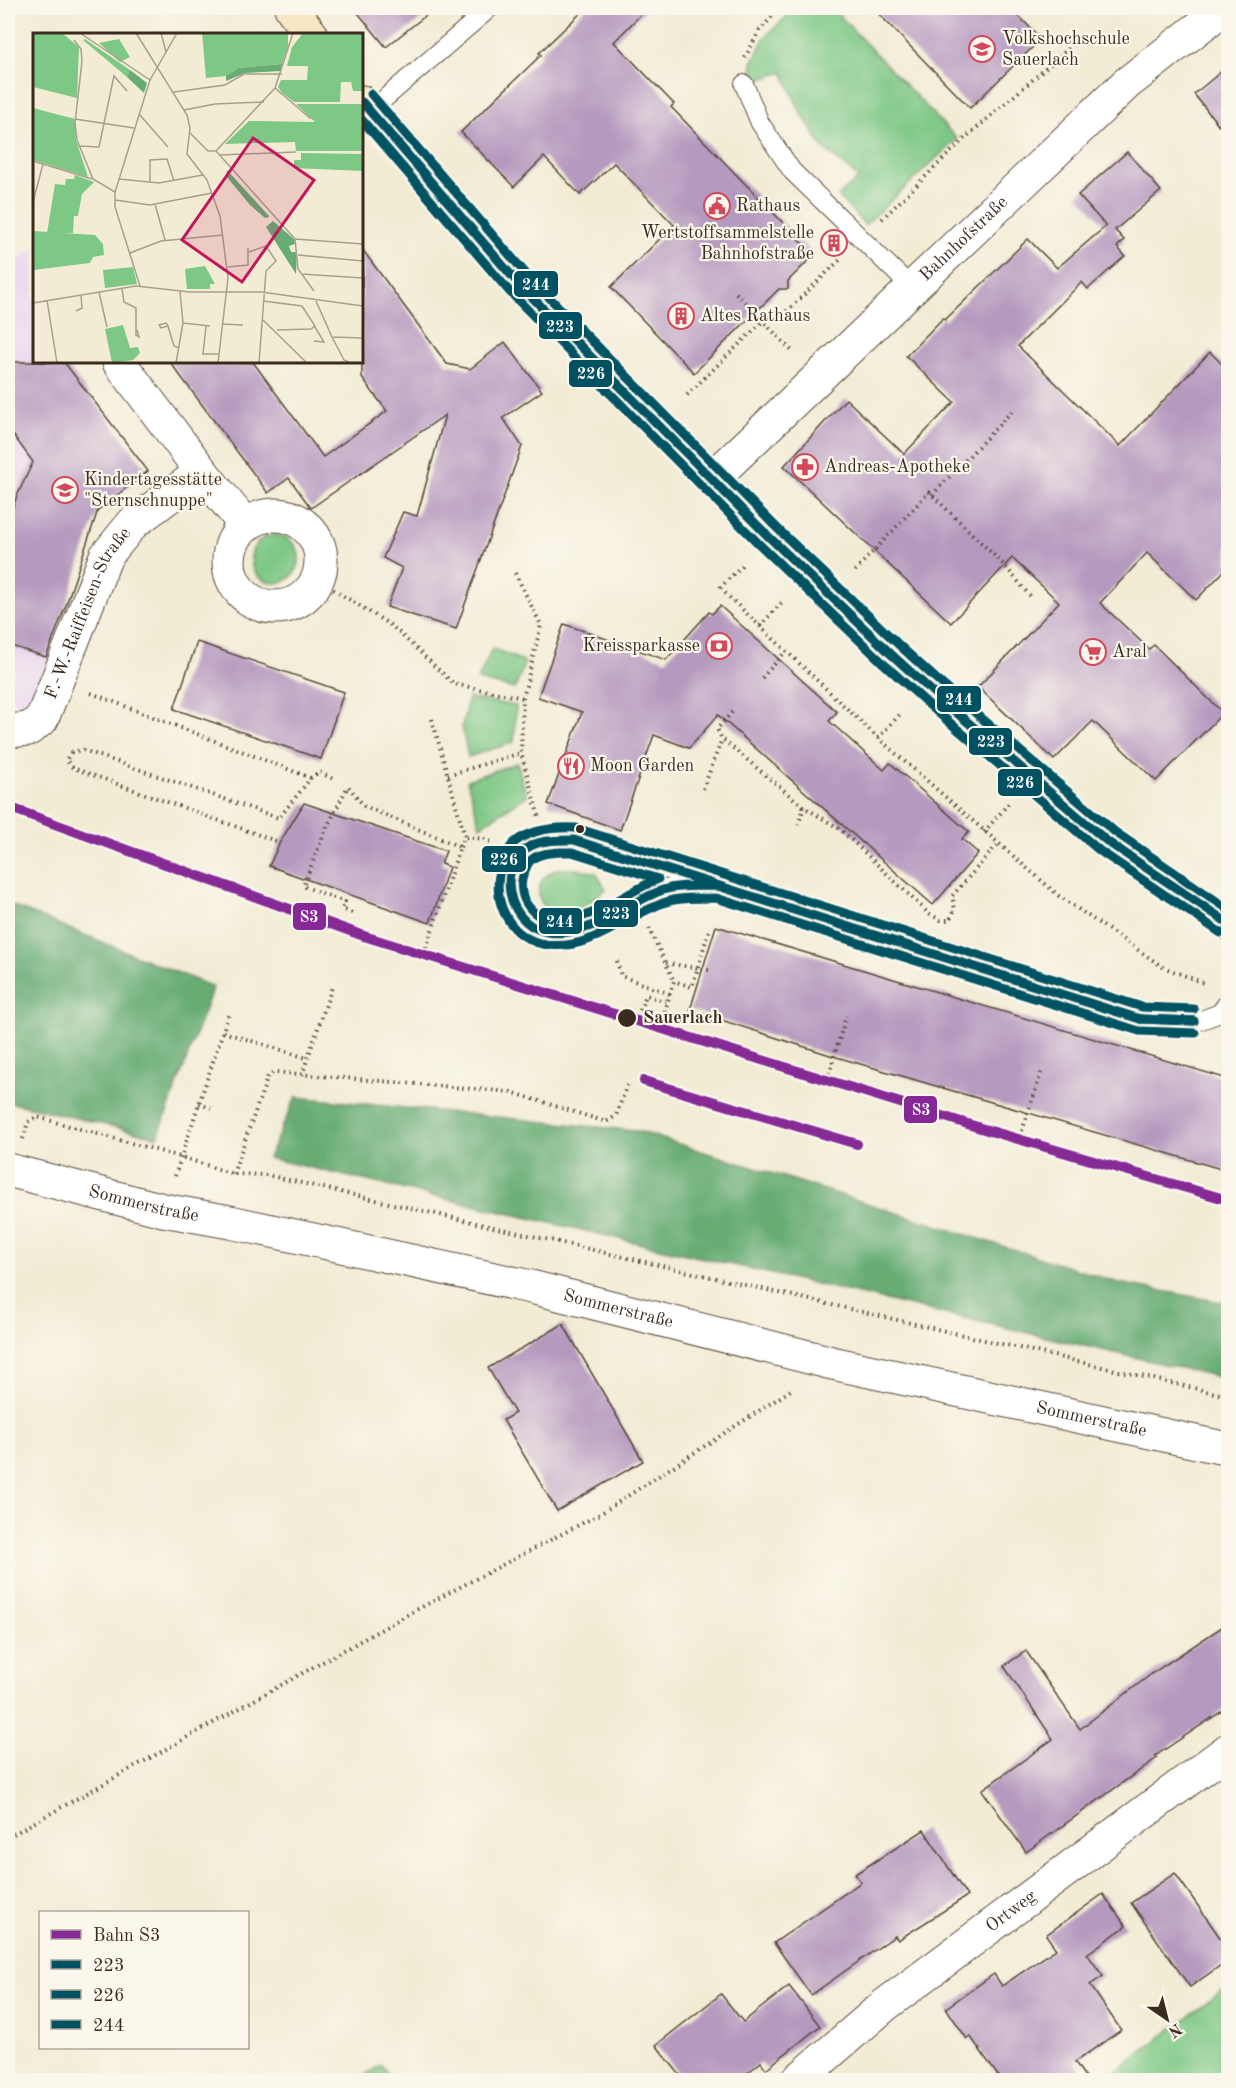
<svg xmlns="http://www.w3.org/2000/svg" width="1236" height="2088" font-family="'Old Standard TT',serif">
  <style>
    .built { fill: #e7d2ef }
    .green { fill: #7ec886; stroke: #5c7952; stroke-width: 1.5 }
    .forest { fill: #66ac73; stroke: #506b48; stroke-width: 1.5 }
    .building { fill: #b699bf }
    .lines { fill: none; stroke-linecap: round; stroke-linejoin: round }
    .lane-casing { stroke: #564739; stroke-width: 20 }
    .street-casing { stroke: #564739; stroke-width: 35 }
    .secondary-casing { stroke: #564739; stroke-width: 35 }
    .path { stroke: #564739; stroke-width: 4; stroke-dasharray: 1.5 4.5; stroke-linecap: butt }
    .lane { stroke: #fff; stroke-width: 18 }
    .street { stroke: #fff; stroke-width: 33 }
    .secondary { stroke: #f7e8c3; stroke-width: 33 }
    .bus-1-casing { stroke: #fbf7ec; stroke-width: 14 }
    .bus-2-casing { stroke: #fbf7ec; stroke-width: 14 }
    .bus-3-casing { stroke: #fbf7ec; stroke-width: 14 }
    .bus-1 { stroke: #005262; stroke-width: 9 }
    .bus-2 { stroke: #005262; stroke-width: 9 }
    .bus-3 { stroke: #005262; stroke-width: 9 }
    .rail-1-casing { stroke: #fbf7ec; stroke-width: 15 }
    .rail-1 { stroke: #862996; stroke-width: 10 }
    .bus-dot { fill: #3b2a1e; stroke: #fbf7ec; stroke-width: 2 }
    .labels { text-anchor: middle; dominant-baseline: central; stroke-width: 4.5; stroke-linejoin: round; paint-order: stroke }
    .poi-label { font-size: 18px; fill: #3b2a1e; stroke: #fbf7ec; text-anchor: start }
    .street-label { font-size: 18px; fill: #3b2a1e; stroke: #fbf7ec }
    .stop-label { font-size: 18px; font-weight: bold; fill: #3b2a1e; stroke: #fbf7ec; text-anchor: start }
    .inset-road { fill: none; stroke: #a99e8c; stroke-width: 1.5 }
    .view { fill: #c2185b; fill-opacity: 0.15; stroke: #c2185b; stroke-width: 3 }
    .inset-edge { fill: none; stroke: #3b2a1e; stroke-width: 3 }
    .line-badge { stroke: #fbf7ec; stroke-width: 2 }
    .badge-label { font-size: 16px; text-anchor: middle; font-weight: bold; fill: #fff }
  </style>
  <rect width="100%" height="100%" fill="#fbf7ec"/>
  <filter id="ink" filterUnits="userSpaceOnUse"><feTurbulence type="fractalNoise" baseFrequency=".0167" numOctaves="2"/><feDisplacementMap in="SourceGraphic" scale="12" xChannelSelector="R" yChannelSelector="G"/><feConvolveMatrix kernelMatrix="1 2 1 2 8 2 1 2 1" color-interpolation-filters="sRGB"/></filter>
  <filter id="wash" filterUnits="userSpaceOnUse"><feTurbulence type="fractalNoise" baseFrequency=".008" numOctaves="4" result="noise"/><feDisplacementMap in="SourceGraphic" scale="24" xChannelSelector="R" yChannelSelector="G"/><feGaussianBlur stdDeviation="1.35" result="paint"/><feColorMatrix in="noise" values="0 0 0 0 0 0 0 0 0 0 0 0 0 0 0 0 0 1.4 0 .05"/><feComposite in="paint" operator="in"/></filter>
  <g filter="url(#wash)">
    <rect width="100%" height="100%" fill="#f2ecd5"/>
    <polygon class="built" points="32,249 34,252 34,291 31,294 34,299 34,362 64,362 148,471 98,510 31,707 8,698 8,262 10,265"/>
    <g class="green">
      <polygon points="796,8 832,8 957,139 865,225 838,196 859,178 823,148 800,111 783,72 754,81 752,63 764,38"/>
      <circle cx="275" cy="559" r="24"/>
      <polygon points="492,648 525,662 515,689 478,680"/>
      <polygon points="468,698 516,706 514,742 468,757 462,727"/>
      <polygon points="517,763 527,796 480,826 467,780"/>
      <path d="M556,869H577L596,873L606,889C595,898 581,911 566,913C550,916 534,901 540,885C542,877 550,873 556,869Z"/>
      <polygon points="1228,1987 1228,2080 1104,2080"/>
      <polygon points="381,2065 392,2080 356,2080"/>
    </g>
    <g class="forest">
      <polygon points="8,904 213,987 158,1137 8,1102"/>
      <polygon points="296,1097 638,1131 1119,1283 1228,1303 1228,1379 268,1158"/>
    </g>
    <g id="blocks">
      <g class="building">
        <polygon points="354,8 435,8 386,47"/>
        <polygon points="586,8 647,8 614,42 674,104 671,107 814,255 788,281 788,289 779,289 694,373 611,287 674,225 614,163 580,195 544,157 514,187 461,132 541,55 539,53"/>
        <polygon points="873,8 1011,8 1041,39 970,108"/>
        <polygon points="1228,66 1228,137 1194,94"/>
        <polygon points="1127,152 1161,191 1115,230 1124,240 1117,247 1125,256 1088,289 1082,282 1018,346 1120,446 1210,352 1228,370 1228,567 1196,600 1147,553 1100,603 1149,649 1154,645 1223,713 1156,781 1093,721 1054,760 978,687 1059,602 1012,558 951,623 784,466 846,399 904,454 954,402 906,356 943,318 945,320 1028,239 1057,268 1106,226 1078,195"/>
        <polygon points="362,249 447,364 470,369 505,342 542,391 503,418 522,446 456,629 387,607 402,568 383,558 403,512 417,516 445,415 311,508 289,478 268,493 170,362 253,362 323,457 387,411 362,378"/>
        <polygon points="8,362 64,362 148,471 98,510 66,605 46,657 8,645 8,522 16,498 33,462 8,428"/>
        <polygon points="720,606 837,712 829,721 884,770 890,763 969,832 962,839 978,853 933,905 718,715 689,748 654,735 620,830 548,804 582,712 538,697 564,624 666,660 709,612 712,614"/>
        <polygon points="197,642 344,692 321,759 174,709"/>
        <polygon points="304,803 446,851 441,864 449,867 430,923 269,866 280,842"/>
        <polygon points="716,926 1228,1079 1228,1171 833,1056 690,1010"/>
        <polygon points="563,1324 643,1461 557,1511 503,1420 515,1413 488,1368"/>
        <polygon points="1228,1623 1228,1707 1155,1756 1157,1758 1026,1852 982,1790 1053,1739 1004,1666 1026,1651 1080,1729 1154,1672"/>
        <polygon points="924,1830 967,1896 898,1940 895,1936 811,1995 774,1943 861,1882 855,1874"/>
        <polygon points="1175,1873 1228,1949 1228,1960 1190,1987 1131,1903"/>
        <polygon points="1103,1894 1126,1926 1087,1954 1103,1976 1090,1985 1121,2030 1075,2062 1087,2080 1001,2080 970,2036 967,2039 946,2008 994,1974 1002,1986 1056,1949 1046,1935"/>
        <polygon points="789,1986 820,2026 766,2069 761,2062 738,2080 684,2080 656,2045 721,1994 743,2022"/>
      </g>
    </g>
  </g>
  <g filter="url(#ink)">
    <use href="#blocks" fill-opacity="0" stroke="#564739" stroke-width="1.5"/>
    <g class="lines">
      <defs>
        <g id="lane">
          <polyline points="744,84 760,123 792,171 912,288"/>
          <polyline points="369,112 490,8"/>
          <path d="M718,886C702,887 678,885 663,890C629,901 583,942 545,932C515,924 500,891 515,864C517,860 519,855 522,852C537,840 556,840 574,840L1140,1019L1199,1021L1220,1013L1228,1002"/>
        </g>
        <g id="street">
          <polyline points="119,362 202,472 246,526"/>
          <path id="s1" d="M712,479L1126,84L1224,8"/>
          <circle cx="275" cy="561" r="46"/>
          <path id="s2" d="M8,731L29,729L42,719L106,556L133,523L202,472"/>
          <path id="s3" d="M8,1170L163,1210L230,1222L531,1287L832,1363L1228,1449"/>
          <path id="s4" d="M798,2080L885,2005L1228,1750"/>
        </g>
        <g id="secondary">
          <polyline points="291,8 311,34"/>
          <polyline points="362,102 518,283 768,536 891,654 936,695 1108,842 1228,923"/>
        </g>
      </defs>
      <use href="#lane" class="lane-casing"/>
      <use href="#street" class="street-casing"/>
      <use href="#secondary" class="secondary-casing"/>
      <g class="path">
        <polyline points="745,58 759,31 780,8"/>
        <polyline points="882,219 965,138 1081,38"/>
        <polyline points="736,293 794,353"/>
        <polyline points="687,395 764,320 785,313 842,258"/>
        <polyline points="932,495 1014,409"/>
        <polyline points="855,571 929,492 1005,566 1031,597"/>
        <polyline points="515,573 541,625 523,698 521,753 539,817"/>
        <polyline points="318,580 392,626 454,684 523,698"/>
        <polyline points="720,588 744,563"/>
        <polyline points="725,593 878,738 1059,896 1163,967 1206,984"/>
        <polyline points="760,626 784,600"/>
        <polyline points="762,678 786,651"/>
        <polyline points="91,693 311,778"/>
        <polyline points="732,712 717,729 722,739 804,807 840,829 929,914 941,920 950,920 955,909 952,896 998,844"/>
        <polyline points="432,719 465,837"/>
        <polyline points="878,738 902,712"/>
        <polyline points="71,752 83,750 279,818 311,778 319,772 333,779"/>
        <polyline points="71,752 66,760 73,768 276,841"/>
        <polyline points="448,775 521,753"/>
        <polyline points="703,789 722,739"/>
        <polyline points="798,825 804,807"/>
        <polyline points="984,832 1009,803"/>
        <polyline points="460,847 465,837 484,839 494,843"/>
        <polyline points="352,913 342,909 345,902 303,886 326,829 348,786 364,806 460,847 426,948"/>
        <polyline points="649,928 674,981"/>
        <polyline points="617,961 621,976 670,994"/>
        <polyline points="666,963 709,970"/>
        <polyline points="638,1016 646,995 667,1002"/>
        <polyline points="661,1023 674,981 692,987 710,927"/>
        <polyline points="223,1032 307,1058"/>
        <polyline points="829,1074 846,1016"/>
        <polyline points="302,1075 332,987"/>
        <polyline points="199,1104 211,1108"/>
        <polyline points="1022,1131 1042,1070"/>
        <polyline points="23,1139 28,1122 37,1117 181,1157 233,1174 267,1175 1228,1396"/>
        <polyline points="233,1174 268,1076 274,1072 511,1092 606,1122 616,1116 627,1085"/>
        <polyline points="175,1176 229,1013"/>
        <polyline points="8,1837 416,1610 600,1514 791,1390"/>
      </g>
      <use href="#lane" class="lane"/>
      <use href="#street" class="street"/>
      <use href="#secondary" class="secondary"/>
      <defs>
        <g id="bus-1">
          <polyline points="362,102 518,283 768,536 891,654 936,695 1108,842 1228,923"/>
          <path d="M574,840L1140,1019L718,886C700,887 680,884 663,890C625,903 590,939 548,932C513,927 496,879 521,853C534,839 557,840 574,840Z"/>
          <polyline points="1140,1019 1194,1021"/>
          <polyline points="1140,1019 1194,1021"/>
        </g>
        <g id="bus-2">
          <polyline points="362,120 509,291 759,544 883,663 928,704 1100,851 1221,933"/>
          <path d="M1136,1030L716,898C700,899 682,896 666,902C626,915 589,954 543,944C506,936 489,895 503,861C506,854 509,847 515,842C532,829 556,827 576,828L1142,1007L1194,1009"/>
          <polyline points="1139,1031 1195,1033"/>
        </g>
        <g id="bus-3">
          <polyline points="371,94 527,275 776,527 899,645 944,686 1115,832 1228,909"/>
          <path d="M561,852H572L658,879C627,892 596,918 561,921C535,923 514,898 524,873C526,869 527,864 530,861C538,853 551,853 561,852Z"/>
        </g>
      </defs>
      <use href="#bus-1" class="bus-1-casing"/>
      <use href="#bus-2" class="bus-2-casing"/>
      <use href="#bus-3" class="bus-3-casing"/>
      <use href="#bus-1" class="bus-1"/>
      <use href="#bus-2" class="bus-2"/>
      <use href="#bus-3" class="bus-3"/>
      <defs>
        <g id="rail-1">
          <polyline points="8,807 364,936 987,1130 1228,1200"/>
          <polyline points="644,1081 857,1144"/>
        </g>
      </defs>
      <use href="#rail-1" class="rail-1-casing"/>
      <use href="#rail-1" class="rail-1"/>
    </g>
  </g>
  <defs>
    <symbol id="school-ring" viewBox="-11 -11 22 22"><circle r="9.5" fill="#fbf7ec" stroke="#d1495b" stroke-width="1.5"/><path d="M0-5L7-2L0 1L-7-2ZM-4 1L0 2.5L4 1V4Q0 6-4 4Z" fill="#d1495b"/></symbol>
    <symbol id="civic-ring" viewBox="-11 -11 22 22"><circle r="9.5" fill="#fbf7ec" stroke="#d1495b" stroke-width="1.5"/><path d="M-.6-6.5H3V-4.5H.6V-3L4-1V1h2V6H-6V1h2V-1L-.6-3ZM-1.2 2.5V6h2.4V2.5Z" fill="#d1495b"/></symbol>
    <symbol id="building-ring" viewBox="-11 -11 22 22"><circle r="9.5" fill="#fbf7ec" stroke="#d1495b" stroke-width="1.5"/><path d="M-4-6H4V6H1V3H-1V6H-4ZM-2.5-4.3h1.7v1.8h-1.7ZM.8-4.3h1.7v1.8H.8ZM-2.5-1h1.7V.8h-1.7ZM.8-1h1.7V.8H.8Z" fill="#d1495b"/></symbol>
    <symbol id="pharmacy-ring" viewBox="-11 -11 22 22"><circle r="9.5" fill="#fbf7ec" stroke="#d1495b" stroke-width="1.5"/><path d="M-2-6h4v4h4v4h-4v4h-4v-4h-4v-4h4Z" fill="#d1495b"/></symbol>
    <symbol id="bank-ring" viewBox="-11 -11 22 22"><circle r="9.5" fill="#fbf7ec" stroke="#d1495b" stroke-width="1.5"/><path d="M-6-4H6V4H-6ZM0-2.3a2.3 2.3 0 1 0 0 4.6a2.3 2.3 0 1 0 0-4.6Z" fill="#d1495b"/></symbol>
    <symbol id="supermarket-ring" viewBox="-11 -11 22 22"><circle r="9.5" fill="#fbf7ec" stroke="#d1495b" stroke-width="1.5"/><path d="M-6-5.5h2.5l.6 2H6L4.5 2H-2.5L-4.4-4H-6ZM-1.5 3.2a1.3 1.3 0 1 0 .1 0ZM3 3.2a1.3 1.3 0 1 0 .1 0Z" fill="#d1495b"/></symbol>
    <symbol id="restaurant-ring" viewBox="-11 -11 22 22"><circle r="9.5" fill="#fbf7ec" stroke="#d1495b" stroke-width="1.5"/><path d="M-5-6h1v4h1v-4h1v4h1v-4h1v5L-1.5 .5V6h-2V.5L-5-1ZM5-6V6H3V1.5H1.5Q1.5-4 5-6Z" fill="#d1495b"/></symbol>
  </defs>
  <g fill-rule="evenodd">
    <use href="#school-ring" x="967" y="34" width="30" height="30"/>
    <use href="#civic-ring" x="702" y="191" width="30" height="30"/>
    <use href="#building-ring" x="819" y="228" width="30" height="30"/>
    <use href="#building-ring" x="666" y="301" width="30" height="30"/>
    <use href="#pharmacy-ring" x="790" y="452" width="30" height="30"/>
    <use href="#school-ring" x="50" y="475" width="30" height="30"/>
    <use href="#bank-ring" x="704" y="631" width="30" height="30"/>
    <use href="#supermarket-ring" x="1078" y="637" width="30" height="30"/>
    <use href="#restaurant-ring" x="556" y="751" width="30" height="30"/>
  </g>
  <g class="bus-dot">
    <circle cx="580" cy="829" r="5"/>
    <circle cx="627" cy="1018" r="10"/>
  </g>
  <g class="labels">
    <g class="poi-label">
      <text x="1002" y="39">Volkshochschule<tspan x="1002" dy="21">Sauerlach</tspan></text>
      <text x="736" y="206">Rathaus</text>
      <text x="814" y="233" text-anchor="end">Wertstoffsammelstelle<tspan x="814" dy="21">Bahnhofstraße</tspan></text>
      <text x="700" y="316">Altes Rathaus</text>
      <text x="824" y="467">Andreas-Apotheke</text>
      <text x="84" y="480">Kindertagesstätte<tspan x="84" dy="21">"Sternschnuppe"</tspan></text>
      <text x="700" y="646" text-anchor="end">Kreissparkasse</text>
      <text x="1112" y="652">Aral</text>
      <text x="590" y="766">Moon Garden</text>
    </g>
    <g class="street-label">
      <text stroke="none"><textPath href="#s1" startOffset="348">Bahnhofstraße</textPath></text>
      <text stroke="none"><textPath href="#s2" startOffset="153">F.-W.-Raiffeisen-Straße</textPath></text>
      <text stroke="none"><textPath href="#s3" startOffset="140">Sommerstraße</textPath></text>
      <text stroke="none"><textPath href="#s3" startOffset="626">Sommerstraße</textPath></text>
      <text stroke="none"><textPath href="#s3" startOffset="1112">Sommerstraße</textPath></text>
      <text stroke="none"><textPath href="#s4" startOffset="272">Ortweg</textPath></text>
    </g>
    <g class="stop-label">
      <text x="643" y="1018">Sauerlach</text>
    </g>
  </g>
  <g transform="translate(33 33)">
    <rect width="330" height="330" fill="#f2ecd5"/>
    <path d="M0,0H29L46,14L44,65L0,54ZM169,0H255V13L249,31L205,35L193,43L173,45ZM270,0H330V58H320L318,49H308L307,69H261L249,60L245,54L248,47H274L275,33H254L259,14ZM52,6L97,37L94,44L50,7ZM86,6L97,24L87,29L66,10ZM263,71H330V118H263L262,109L192,111L216,88L282,89ZM0,75L42,86L43,107L55,144L0,127ZM268,120L330,121V138L261,135V127H268ZM42,142L61,149L49,161L45,183H41L40,200H14L22,151L32,152L33,146H41ZM0,198L62,202L70,211L71,222L60,224L57,230L0,237ZM172,233L182,251H177V256H154L152,236ZM100,234L104,251L72,255L70,237ZM90,292L97,315L105,314L107,320L100,327L79,330L72,296Z" fill="#7ec886"/>
    <path d="M249,31L248,38L212,40L193,48V43L205,35ZM97,37L114,50L111,60L94,44ZM194,137L236,183V184L232,185L217,172L193,143ZM240,188L261,206L262,211L256,213L258,219H264L263,241L233,194Z" fill="#66ac73"/>
    <path class="inset-road" d="M47,0L117,47M103,0L154,82L157,95L154,121L174,147L187,183L195,245L185,330M128,0L133,19M41,7L48,16L49,28L42,90L44,107L60,146L82,159M242,55L278,86M141,59L192,52L211,41H249M151,77L182,71L231,69M106,81L135,114M42,86L101,95M157,100L175,118H183L262,206L265,236L281,258M46,113L66,114L81,43L94,58M183,118L242,55L260,0M187,122L263,119M0,128L59,146M86,146L126,150L170,142M117,150V127L134,126L141,148M82,167L117,172L179,160M0,169L10,131M122,171L132,207M262,206L330,211M216,219L233,213L243,228L233,238L226,330M97,220L128,208L190,202M265,222L330,228M195,234L215,232V215M268,241L330,245M107,253L82,174V159L117,47L144,0M89,256L91,269L103,275V302L106,304L104,297M66,259L74,294M14,267L24,330M230,268L269,273L282,293L278,296L244,297M283,268L299,304L330,305M0,270L103,253L157,259H228L330,273M43,278L49,275L48,262M230,287L274,330M133,290L135,293L128,295L126,292ZM150,290L177,293M189,291L210,292M135,293L141,313L146,315M173,293L170,321H185M299,304L311,327L318,330M281,308L291,309L282,294M143,330L150,290L147,258"/>
    <path class="view" d="M220,105L281,147L209,249L149,207Z"/>
    <rect width="330" height="330" class="inset-edge"/>
  </g>
  <g class="line-badge">
    <rect x="513" y="270" width="46" height="28" rx="6" fill="#005262"/>
    <rect x="538" y="311" width="45" height="29" rx="6" fill="#005262"/>
    <rect x="568" y="359" width="45" height="29" rx="6" fill="#005262"/>
    <rect x="936" y="685" width="46" height="28" rx="6" fill="#005262"/>
    <rect x="968" y="727" width="45" height="29" rx="6" fill="#005262"/>
    <rect x="997" y="768" width="46" height="29" rx="6" fill="#005262"/>
    <rect x="481" y="845" width="46" height="28" rx="6" fill="#005262"/>
    <rect x="593" y="899" width="46" height="29" rx="6" fill="#005262"/>
    <rect x="292" y="902" width="35" height="29" rx="6" fill="#862996"/>
    <rect x="538" y="907" width="45" height="28" rx="6" fill="#005262"/>
    <rect x="903" y="1095" width="35" height="29" rx="6" fill="#862996"/>
  </g>
  <g class="badge-label">
    <text x="536" y="290">244</text>
    <text x="560" y="332">223</text>
    <text x="591" y="379">226</text>
    <text x="959" y="705">244</text>
    <text x="991" y="747">223</text>
    <text x="1020" y="788">226</text>
    <text x="504" y="865">226</text>
    <text x="616" y="919">223</text>
    <text x="309" y="922">S3</text>
    <text x="560" y="927">244</text>
    <text x="921" y="1115">S3</text>
  </g>
  <rect width="1236" height="2088" fill="none" stroke="#fbf7ec" stroke-width="30"/>
  <rect x="39" y="1911" width="210" height="138" fill="#fbf7ec" stroke="#aea59a" stroke-width="1.5"/>
  <rect x="51" y="1930" width="30" height="9" fill="#862996" stroke="#aea59a" stroke-width="1.5"/>
  <text x="93" y="1941" font-size="18" fill="#3b2a1e">Bahn S3</text>
  <rect x="51" y="1960" width="30" height="9" fill="#005262" stroke="#aea59a" stroke-width="1.5"/>
  <text x="93" y="1971" font-size="18" fill="#3b2a1e">223</text>
  <rect x="51" y="1990" width="30" height="9" fill="#005262" stroke="#aea59a" stroke-width="1.5"/>
  <text x="93" y="2001" font-size="18" fill="#3b2a1e">226</text>
  <rect x="51" y="2020" width="30" height="9" fill="#005262" stroke="#aea59a" stroke-width="1.5"/>
  <text x="93" y="2031" font-size="18" fill="#3b2a1e">244</text>
  <g transform="translate(1167 2019) rotate(145)" stroke="#fbf7ec" stroke-width="4.5" paint-order="stroke">
  <path d="M0-4.5L10 22L0 15L-10 22Z" fill="#3b2a1e"/>
  <text y="-9" font-size="16" font-weight="bold" text-anchor="middle" fill="#3b2a1e">N</text>
  </g>
</svg>
